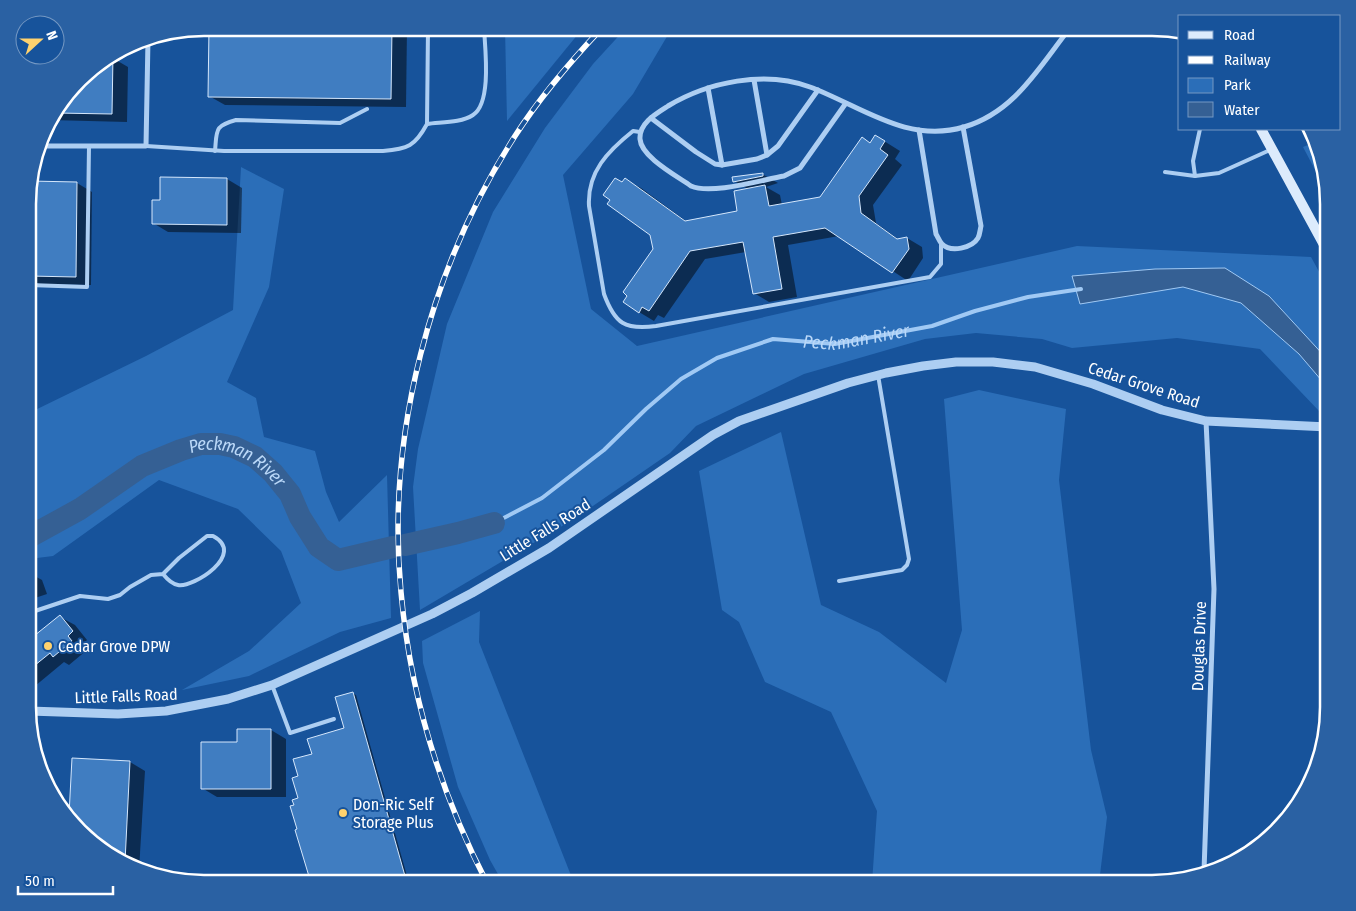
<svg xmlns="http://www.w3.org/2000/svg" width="1356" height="911" font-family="'Fira Sans Condensed',sans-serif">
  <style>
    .green { fill: #2b6eb8 }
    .water { fill: #356094; stroke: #a0c9f4 }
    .shadow { fill: #0007 }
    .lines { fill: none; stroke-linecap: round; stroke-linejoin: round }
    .stream { stroke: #a0c9f4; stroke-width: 4 }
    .river { stroke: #356094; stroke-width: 22 }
    .building { fill: #407dc1; stroke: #d5e7fc }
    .service { stroke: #adcef2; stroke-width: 4 }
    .minor { stroke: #adcef2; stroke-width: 5 }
    .tertiary { stroke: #adcef2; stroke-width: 9 }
    .secondary { stroke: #dcebfc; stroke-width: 10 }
    .rail-casing { stroke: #fff; stroke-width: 5.5 }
    .rail { stroke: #17539b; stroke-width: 4; stroke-dasharray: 11; stroke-linecap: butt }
    .poi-dot { fill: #ffd26e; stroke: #17539b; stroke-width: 2 }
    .labels { text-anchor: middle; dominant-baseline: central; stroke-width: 4; stroke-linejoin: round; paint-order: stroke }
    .street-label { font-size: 16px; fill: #fff; stroke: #17539b }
    .poi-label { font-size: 16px; fill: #fff; stroke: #17539b; text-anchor: start }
    .water-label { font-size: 18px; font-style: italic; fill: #bad8f8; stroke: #17539b }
    .rim { fill: none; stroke: #fff; stroke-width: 2.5 }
  </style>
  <rect width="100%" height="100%" fill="#17539b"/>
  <g class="green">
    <polygon points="505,28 583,28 507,121"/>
    <polygon points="626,28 672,28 633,94 563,175 591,309 637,346 1077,246 1311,257 1328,288 1328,410 1319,411 1260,349 1177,338 1072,348 1042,339 976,333 925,339 804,374 696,426 670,453 574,519 420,610 413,487 418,449 447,324 493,212 545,128 593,64"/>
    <polygon points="1315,142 1326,184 1323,185 1303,147"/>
    <polygon points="241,167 284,189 269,287 227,382 256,398 264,437 315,451 326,492 339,522 387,475 391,618 340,632 249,676 182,690 249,651 301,603 281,551 238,509 159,480 53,556 29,559 29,413 146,356 233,310"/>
    <polygon points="979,390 1066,409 1059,480 1091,750 1107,817 1099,883 872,883 877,811 831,712 765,682 739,622 722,610 699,471 781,432 821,605 879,632 946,683 962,630 944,399"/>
    <polygon points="480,611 479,642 574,883 503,883 490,860 458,787 423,663 422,641"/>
  </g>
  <polygon class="water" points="1225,268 1269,296 1328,360 1328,388 1299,354 1241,303 1183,287 1080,304 1072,276 1155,269"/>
  <g class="shadow">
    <polygon points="210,28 407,28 406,107 225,105 209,96"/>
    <polygon points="116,54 116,60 128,67 127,122 50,120 87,71"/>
    <polygon points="876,136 900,151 895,159 902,165 873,205 876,223 899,240 907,238 922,247 923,258 908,281 839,236 788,245 797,297 769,302 754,293 746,252 705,259 664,318 658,315 654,321 639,312 654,250 652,234 622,184 625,180 641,188 687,222 739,212 748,189 734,181 762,174 778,183 766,187 780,195 782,205 821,198"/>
    <polygon points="227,179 242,188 241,233 168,232 153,223 161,201"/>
    <polygon points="29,182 77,183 92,192 91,285 39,284 29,278"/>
    <polygon points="29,574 31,574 42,580 47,594 29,600"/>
    <polygon points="60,617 75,625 87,640 82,645 87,650 69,665 64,662 29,691 29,633 36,636"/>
    <polygon points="352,693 356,695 409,883 312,883 297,831 299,830 295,806 300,799 299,777 313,755 345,729"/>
    <polygon points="238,730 271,730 286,739 286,797 217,797 202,788 238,743"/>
    <polygon points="73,759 130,762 145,771 139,870 97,847 70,817"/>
  </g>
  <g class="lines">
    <path class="stream" id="s1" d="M494,523L542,498L604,450L646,409L681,379L717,358L773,339L835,344L932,326L975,311L1028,297L1081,289"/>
    <g class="river">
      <path id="s2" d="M29,537L80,509L142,466L181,450L201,444H220L234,447L255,457L273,473L290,494L300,517L319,547L338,560L393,547"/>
      <polyline points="405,545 458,533 494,523"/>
    </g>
  </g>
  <g class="building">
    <polygon points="209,28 392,28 391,99 208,97"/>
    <polygon points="113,55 112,114 56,113 87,71"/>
    <polygon points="875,135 885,141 880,149 888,155 859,196 861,213 897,239 907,237 909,249 892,273 825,228 773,237 782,289 753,294 743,242 690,251 649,311 642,307 639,313 623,302 627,296 623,292 653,249 650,235 607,204 610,200 603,195 615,178 622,182 625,178 685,221 737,211 734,191 765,185 769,206 820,197 862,137 870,143"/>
    <polygon points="763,173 763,176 733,182 732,177"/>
    <polygon points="160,177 227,178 227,225 152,224 152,200 160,200"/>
    <polygon points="29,181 77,182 76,277 29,276"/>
    <polygon points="60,615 73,631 68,636 72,641 53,657 50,653 29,670 29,640"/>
    <polygon points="353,692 405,876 381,883 311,883 295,830 297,829 290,806 294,805 292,800 298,798 292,778 298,776 293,759 312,754 307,739 344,728 335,697"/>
    <polygon points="237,729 271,729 271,789 201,789 201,742 237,742"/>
    <polygon points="72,758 130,761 125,862 97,847 69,815"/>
  </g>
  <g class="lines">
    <g class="service">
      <path d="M427,124C441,122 461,123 473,115C492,103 485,48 484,28"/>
      <path d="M640,132L633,131C608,151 587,172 589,206L604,294C615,324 625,330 656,326L930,277L941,264V244"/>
      <path d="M146,146L224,151H383C408,149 415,146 427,124L428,28"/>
      <path d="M215,151C217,130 214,126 236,120L340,123L367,109"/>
      <polyline points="1165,172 1195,176 1219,173 1270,150"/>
      <polyline points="1195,176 1193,161 1200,129"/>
      <polyline points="29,285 87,287 89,146"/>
      <polyline points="839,581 902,570 907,565 909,559 878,375"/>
      <path d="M29,613L80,596L108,599L120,595L130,587L151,575L163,574L179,558L207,536H213C247,554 193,588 178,585C172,584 167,579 163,574"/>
      <polyline points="272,685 290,733 334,719"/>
    </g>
    <g class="minor">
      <polyline points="754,80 767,155"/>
      <polyline points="708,88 722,165"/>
      <path d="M846,103L800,168L784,176C761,180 711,195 691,186C677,176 641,157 640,139C639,123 657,113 668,106C708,82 765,70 810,87C861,106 907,144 964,127C1015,112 1039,67 1070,28"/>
      <polyline points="651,118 696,152 715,164 722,165 757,159 767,155 778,146 818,90"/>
      <path d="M919,130L936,234C938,237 939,241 942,244C951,253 972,248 978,238C980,234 980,230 981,226L963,127"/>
      <polyline points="40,146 146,146 148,39"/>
      <polyline points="1204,871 1214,589 1206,421"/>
    </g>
    <polyline class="tertiary" points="29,711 118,714 166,711 228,699 272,685 432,614 472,593 549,548 713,435 739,421 848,383 886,373 923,366 956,362 993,362 1035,367 1093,384 1162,410 1206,421 1328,427"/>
    <polyline class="secondary" points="1261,129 1328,252"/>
    <defs>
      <path id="rail" d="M487,883C440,792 410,694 401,592C386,435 430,268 515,136C540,97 570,62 602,28"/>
    </defs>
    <use href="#rail" class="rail-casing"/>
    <use href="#rail" class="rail"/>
  </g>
  <g class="poi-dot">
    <circle cx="48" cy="646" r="5"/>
    <circle cx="343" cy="813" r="5"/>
  </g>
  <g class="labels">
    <g class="street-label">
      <text transform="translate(1144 385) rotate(18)">Cedar Grove Road</text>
      <text transform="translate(545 530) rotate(-32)">Little Falls Road</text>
      <text transform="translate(1199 646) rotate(-88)">Douglas Drive</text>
      <text transform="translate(126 696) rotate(-2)">Little Falls Road</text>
    </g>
    <g class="poi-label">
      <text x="58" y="646">Cedar Grove DPW</text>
      <text x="353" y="804">Don-Ric Self<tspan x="353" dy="18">Storage Plus</tspan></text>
    </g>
    <g class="water-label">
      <text stroke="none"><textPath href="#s1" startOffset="422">Peckman River</textPath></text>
      <text stroke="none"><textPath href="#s2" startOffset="238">Peckman River</textPath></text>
    </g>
  </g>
  <path d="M0 0H1356V911H0ZM204 36H1152A168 168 0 0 1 1320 204V707A168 168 0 0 1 1152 875H204A168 168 0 0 1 36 707V204A168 168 0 0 1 204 36Z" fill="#2a61a3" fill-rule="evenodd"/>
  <path class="rim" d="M204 36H1152A168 168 0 0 1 1320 204V707A168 168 0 0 1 1152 875H204A168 168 0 0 1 36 707V204A168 168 0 0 1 204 36Z"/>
  <rect x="1178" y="15" width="162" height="115" fill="#17539b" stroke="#7498c3"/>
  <rect x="1188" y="31" width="25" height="8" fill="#dcebfc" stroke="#7498c3"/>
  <text x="1224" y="40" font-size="15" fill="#ffffff">Road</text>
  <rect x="1188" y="56" width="25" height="8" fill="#ffffff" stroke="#7498c3"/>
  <text x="1224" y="65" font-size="15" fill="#ffffff">Railway</text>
  <rect x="1188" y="78" width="25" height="15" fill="#2b6eb8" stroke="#7498c3"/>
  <text x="1224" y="90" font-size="15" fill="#ffffff">Park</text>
  <rect x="1188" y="102" width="25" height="15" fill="#356094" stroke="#7498c3"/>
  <text x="1224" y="115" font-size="15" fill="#ffffff">Water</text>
  <g transform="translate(40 40) rotate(69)"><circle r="24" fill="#17539b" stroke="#7498c3"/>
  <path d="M0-4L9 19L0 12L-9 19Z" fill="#ffd26e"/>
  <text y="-8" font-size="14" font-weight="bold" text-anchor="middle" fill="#ffffff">N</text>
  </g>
  <path d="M18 886v8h95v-8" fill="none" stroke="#ffffff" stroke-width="2.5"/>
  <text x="25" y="886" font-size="15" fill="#ffffff" stroke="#17539b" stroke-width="4" paint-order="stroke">50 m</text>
</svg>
